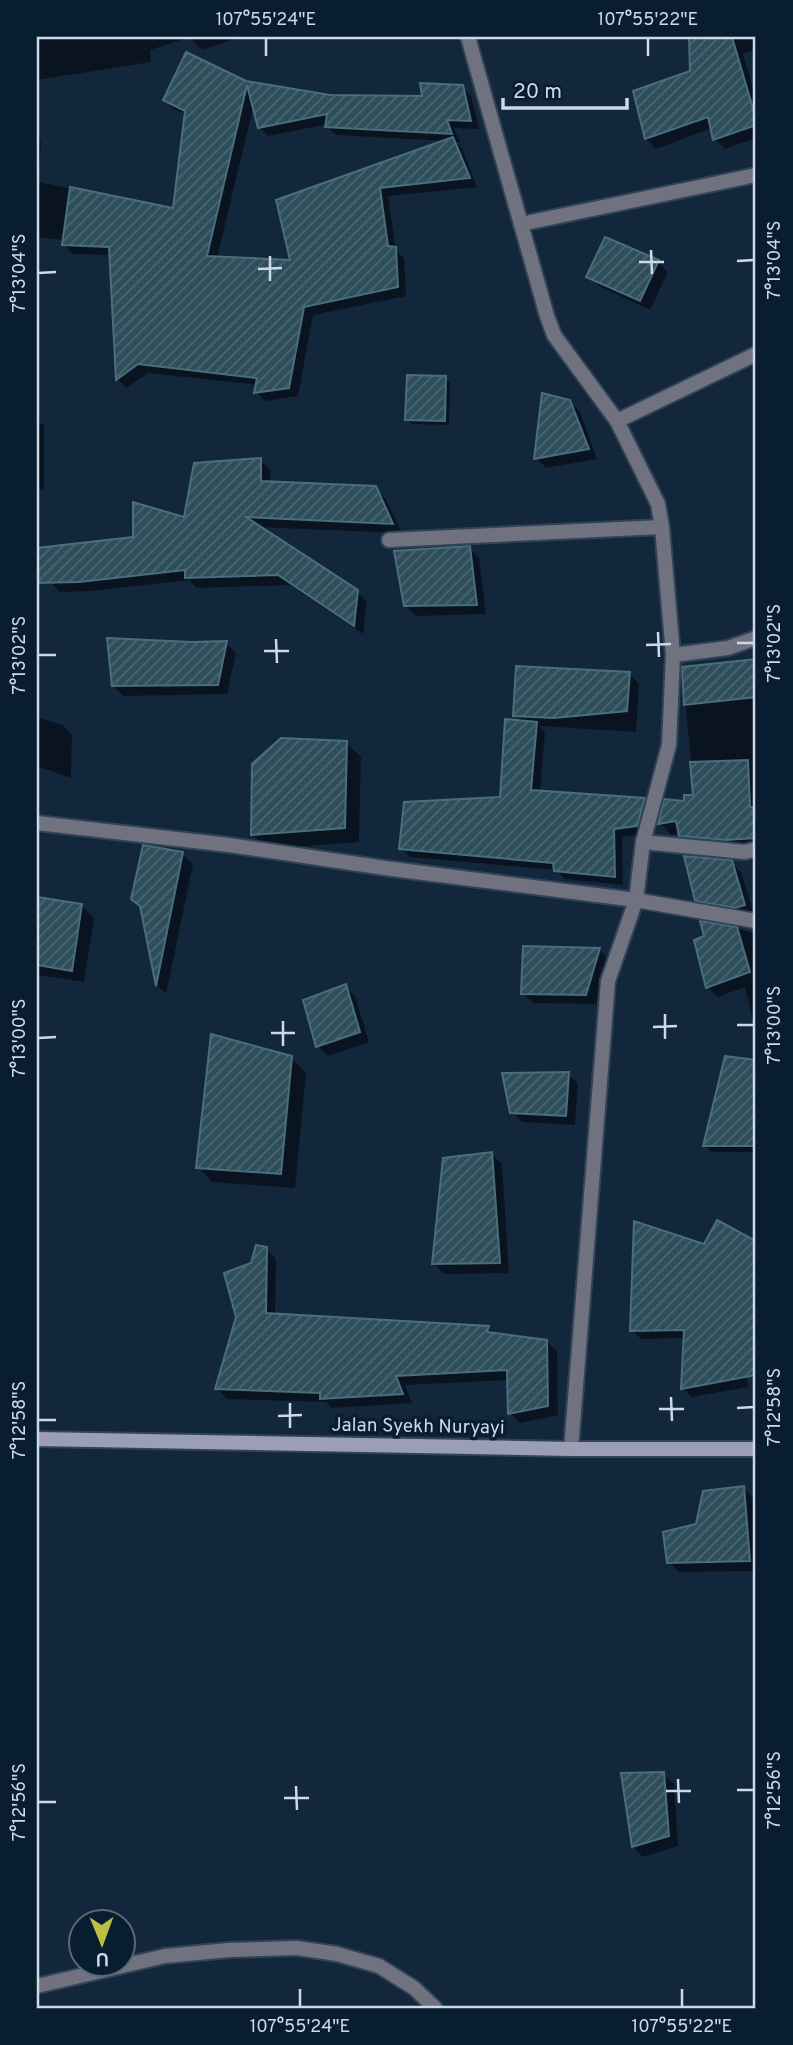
<svg xmlns="http://www.w3.org/2000/svg" width="793" height="2045" font-family="Overpass,sans-serif">
  <style>
    .shadow { fill: #0007; fill-rule: evenodd }
    .building { fill: url(#building-hatch); stroke: #4a6e7c; stroke-width: 2 }
    .lines { fill: none; stroke-linecap: round; stroke-linejoin: round }
    .minor-casing { stroke: #314357; stroke-width: 18 }
    .secondary-casing { stroke: #314357; stroke-width: 18 }
    .minor { stroke: #707280; stroke-width: 14 }
    .secondary { stroke: #9b9eb4; stroke-width: 14 }
    .ticks { fill: none; stroke: #ccd9e6; stroke-width: 2.5 }
    .labels { text-anchor: middle; dominant-baseline: central; stroke-width: 7; stroke-linejoin: round; paint-order: stroke }
    .street-label { font-size: 19px; fill: #ccd9e6; stroke: #091d31 }
    .neatline { fill: none; stroke: #ccd9e6; stroke-width: 2.5 }
    .ticks-label { font-size: 18px; text-anchor: middle; fill: #ccd9e6 }
  </style>
  <defs>
    <pattern id="building-hatch" width="6" height="6" patternUnits="userSpaceOnUse" patternTransform="scale(1.75)"><rect width="6" height="6" fill="#2d4e5a"/><path d="M-1 1l2-2M0 6l6-6M5 7l2-2" fill="none" stroke="#4a6772"/></pattern>
  </defs>
  <rect width="100%" height="100%" fill="#13273c"/>
  <g class="shadow">
    <polygon points="37,37 94,38 190,37 150,50 151,62 37,80"/>
    <polygon points="195,37 241,37 202,50 193,41"/>
    <polygon points="690,37 756,37 756,49 743,54 756,99 756,138 725,149 715,139 712,128 656,149 646,139 692,72"/>
    <path d="M180,69L330,97L424,98L462,87L471,96L479,129L454,128L460,142H456L462,148L477,187L388,196L396,250L404,258L406,296L313,315L298,396L265,401L256,392L258,385L148,373L126,388L118,379L111,255L73,254L64,245V240L37,237V138L41,142L38,182L175,210L187,115L174,109L165,100ZM254,104L259,127L268,136L328,124L327,127L336,135L446,141L278,201L293,262L217,258Z"/>
    <polygon points="658,262 668,272 650,310 599,286 589,276"/>
    <polygon points="445,378 450,383 449,425 412,424 407,419"/>
    <polygon points="569,401 580,412 597,459 546,468 536,458"/>
    <polygon points="37,419 44,426 44,490 37,489"/>
    <polygon points="260,460 270,470 271,484 375,487 385,498 402,533 257,527 357,592 367,602 363,634 290,585 197,588 189,580 90,591 60,592 50,582 135,538 186,519"/>
    <polygon points="469,548 479,558 486,614 416,616 405,605"/>
    <polygon points="226,643 236,653 227,694 124,696 113,686"/>
    <polygon points="756,661 756,850 693,847 680,833 671,835 660,823 695,797 683,682 684,668"/>
    <polygon points="629,674 639,684 636,732 539,726 545,732 540,792 644,800 653,808 646,834 622,837 623,885 565,879 556,870 410,857 401,849 501,798 522,722 515,715"/>
    <polygon points="37,717 62,725 72,735 71,778 37,766"/>
    <polygon points="346,742 361,757 359,842 267,849 253,835"/>
    <polygon points="182,854 193,864 166,994 158,986 141,906"/>
    <polygon points="731,862 741,872 755,918 707,910 697,900"/>
    <polygon points="37,899 81,905 94,918 84,982 37,975"/>
    <polygon points="703,923 751,932 756,937 756,1033 745,987 718,997 708,987 706,937"/>
    <polygon points="599,950 609,960 596,1004 533,1003 523,993"/>
    <polygon points="345,986 355,996 369,1042 328,1056 318,1046"/>
    <polygon points="291,1058 306,1072 295,1188 212,1182 198,1167"/>
    <polygon points="726,1058 756,1062 756,1152 711,1152 705,1145"/>
    <polygon points="568,1074 578,1084 575,1125 522,1122 512,1112"/>
    <polygon points="492,1154 502,1164 509,1273 444,1274 434,1264"/>
    <polygon points="718,1222 756,1243 756,1369 746,1372 748,1387 692,1397 683,1388 685,1338 641,1339 632,1330 704,1246"/>
    <polygon points="266,1249 276,1259 275,1315 488,1328 495,1335 546,1341 557,1351 558,1415 520,1423 510,1413 509,1380 405,1385 412,1403 332,1408 326,1402 227,1399 217,1389 253,1265"/>
    <polygon points="743,1488 753,1498 756,1533 756,1571 679,1572 669,1562 698,1526"/>
    <polygon points="623,1774 663,1774 674,1784 678,1846 643,1857 633,1847"/>
  </g>
  <g class="building">
    <polygon points="689,37 732,37 756,119 756,125 713,140 708,117 645,139 633,91 690,71"/>
    <polygon points="186,52 246,81 330,95 422,96 420,83 463,85 471,121 447,120 452,134 325,127 327,114 258,128 247,85 207,256 290,260 276,200 453,137 470,178 380,188 388,246 396,247 398,287 304,307 289,388 254,393 257,378 138,364 116,380 109,247 62,245 70,187 173,208 185,111 163,100"/>
    <polygon points="605,237 659,260 640,301 586,277"/>
    <polygon points="407,375 446,376 445,421 405,420"/>
    <polygon points="542,393 570,400 589,449 534,459"/>
    <polygon points="261,458 261,481 376,486 393,524 246,517 358,590 354,626 278,575 185,578 185,570 79,582 37,583 37,548 133,537 133,502 184,517 194,463"/>
    <polygon points="470,546 477,605 404,606 394,551"/>
    <polygon points="107,638 191,642 227,641 218,685 112,686"/>
    <polygon points="756,659 756,697 684,705 682,667"/>
    <polygon points="516,666 630,672 627,711 554,718 513,716"/>
    <polygon points="505,719 537,722 531,790 645,798 637,826 614,829 615,877 554,871 553,863 399,849 404,802 500,797"/>
    <polygon points="281,738 347,741 345,828 251,835 252,764"/>
    <polygon points="748,760 750,807 756,808 756,838 726,840 679,836 676,821 658,824 664,799 684,801 684,795 693,795 690,762"/>
    <polygon points="143,845 183,852 156,986 140,906 131,899"/>
    <polygon points="684,856 732,860 745,905 735,908 695,901"/>
    <polygon points="37,897 82,904 72,971 37,965"/>
    <polygon points="700,921 737,927 750,972 706,988 694,940 704,936"/>
    <polygon points="523,946 600,948 586,995 521,994"/>
    <polygon points="346,984 360,1032 316,1047 303,1000"/>
    <polygon points="211,1034 292,1056 281,1174 196,1168"/>
    <polygon points="725,1056 756,1060 756,1146 703,1146"/>
    <polygon points="569,1072 566,1116 510,1113 502,1073"/>
    <polygon points="492,1152 500,1263 432,1264 443,1158"/>
    <polygon points="717,1220 756,1241 756,1375 681,1389 684,1330 630,1331 634,1221 704,1244"/>
    <polygon points="256,1245 267,1247 266,1313 489,1326 487,1332 547,1340 548,1406 508,1414 507,1370 396,1376 403,1394 320,1399 320,1393 215,1389 236,1317 224,1273 251,1263"/>
    <polygon points="744,1486 750,1561 667,1563 663,1532 696,1524 703,1491"/>
    <polygon points="664,1772 669,1836 632,1847 621,1773"/>
  </g>
  <g class="lines">
    <defs>
      <g id="minor">
        <polyline points="468,37 547,316 554,335 617,421 658,504 662,527 673,655 669,745 643,842 636,900 608,981 571,1449"/>
        <polyline points="521,224 756,175"/>
        <polyline points="617,421 756,354"/>
        <polyline points="389,540 662,527"/>
        <polyline points="673,655 728,648 756,638"/>
        <polyline points="37,823 229,845 392,869 636,900 756,921"/>
        <polyline points="643,842 745,852 756,849"/>
        <polyline points="37,1986 165,1956 229,1950 297,1948 337,1954 379,1966 414,1988 435,2008"/>
      </g>
      <polyline id="secondary" points="37,1439 571,1449 756,1449"/>
    </defs>
    <use href="#minor" class="minor-casing"/>
    <use href="#secondary" class="secondary-casing"/>
    <use href="#minor" class="minor"/>
    <use href="#secondary" class="secondary"/>
  </g>
  <path class="ticks" d="M266,38V56M648,38V56M651,250L652,274M270,256V281M737,261L754,260M639,262H664M258,269L282,268M38,273L56,272M658,632L659,657M276,639L277,663M737,643H754M646,645L671,644M264,651H289M38,655H56M665,1014V1039M283,1021V1046M737,1025H754M653,1027L677,1026M271,1033H295M38,1038L56,1037M671,1397L672,1421M290,1403V1428M737,1408L754,1407M659,1409H684M278,1416L302,1415M38,1420H56M678,1779L679,1803M296,1786L297,1810M737,1790H754M666,1791H691M284,1798H309M38,1802H56M300,1989V2007M682,1989V2007"/>
  <g class="labels">
    <g class="street-label">
      <text transform="translate(418 1427) rotate(1)">Jalan Syekh Nuryayi</text>
    </g>
  </g>
  <rect width="793" height="2045" fill="none" stroke="#091d31" stroke-width="77"/>
  <g transform="translate(102 1943) rotate(179)"><circle r="33" fill="#091d31" stroke="#576879" stroke-width="2"/>
  <path d="M0-5L12 26L0 18L-12 26Z" fill="#bcbf43"/>
  <text y="-10" font-size="19" font-weight="bold" text-anchor="middle" fill="#ccd9e6">U</text>
  </g>
  <path d="M503 98v10h124v-10" fill="none" stroke="#ccd9e6" stroke-width="3.5"/>
  <text x="513" y="98" font-size="21" fill="#ccd9e6" stroke="#091d31" stroke-width="5" paint-order="stroke">20 m</text>
  <rect x="38" y="38" width="716" height="1969" class="neatline"/>
  <g class="ticks-label">
    <text x="266" y="25">107°55'24"E</text>
    <text x="648" y="25">107°55'22"E</text>
    <text transform="translate(774 260) rotate(-90)" y="6">7°13'04"S</text>
    <text transform="translate(19 273) rotate(-90)" y="6">7°13'04"S</text>
    <text transform="translate(774 643) rotate(-90)" y="6">7°13'02"S</text>
    <text transform="translate(19 655) rotate(-90)" y="6">7°13'02"S</text>
    <text transform="translate(774 1025) rotate(-90)" y="6">7°13'00"S</text>
    <text transform="translate(19 1038) rotate(-90)" y="6">7°13'00"S</text>
    <text transform="translate(774 1407) rotate(-90)" y="6">7°12'58"S</text>
    <text transform="translate(19 1420) rotate(-90)" y="6">7°12'58"S</text>
    <text transform="translate(774 1790) rotate(-90)" y="6">7°12'56"S</text>
    <text transform="translate(19 1802) rotate(-90)" y="6">7°12'56"S</text>
    <text x="300" y="2032">107°55'24"E</text>
    <text x="682" y="2032">107°55'22"E</text>
  </g>
</svg>
